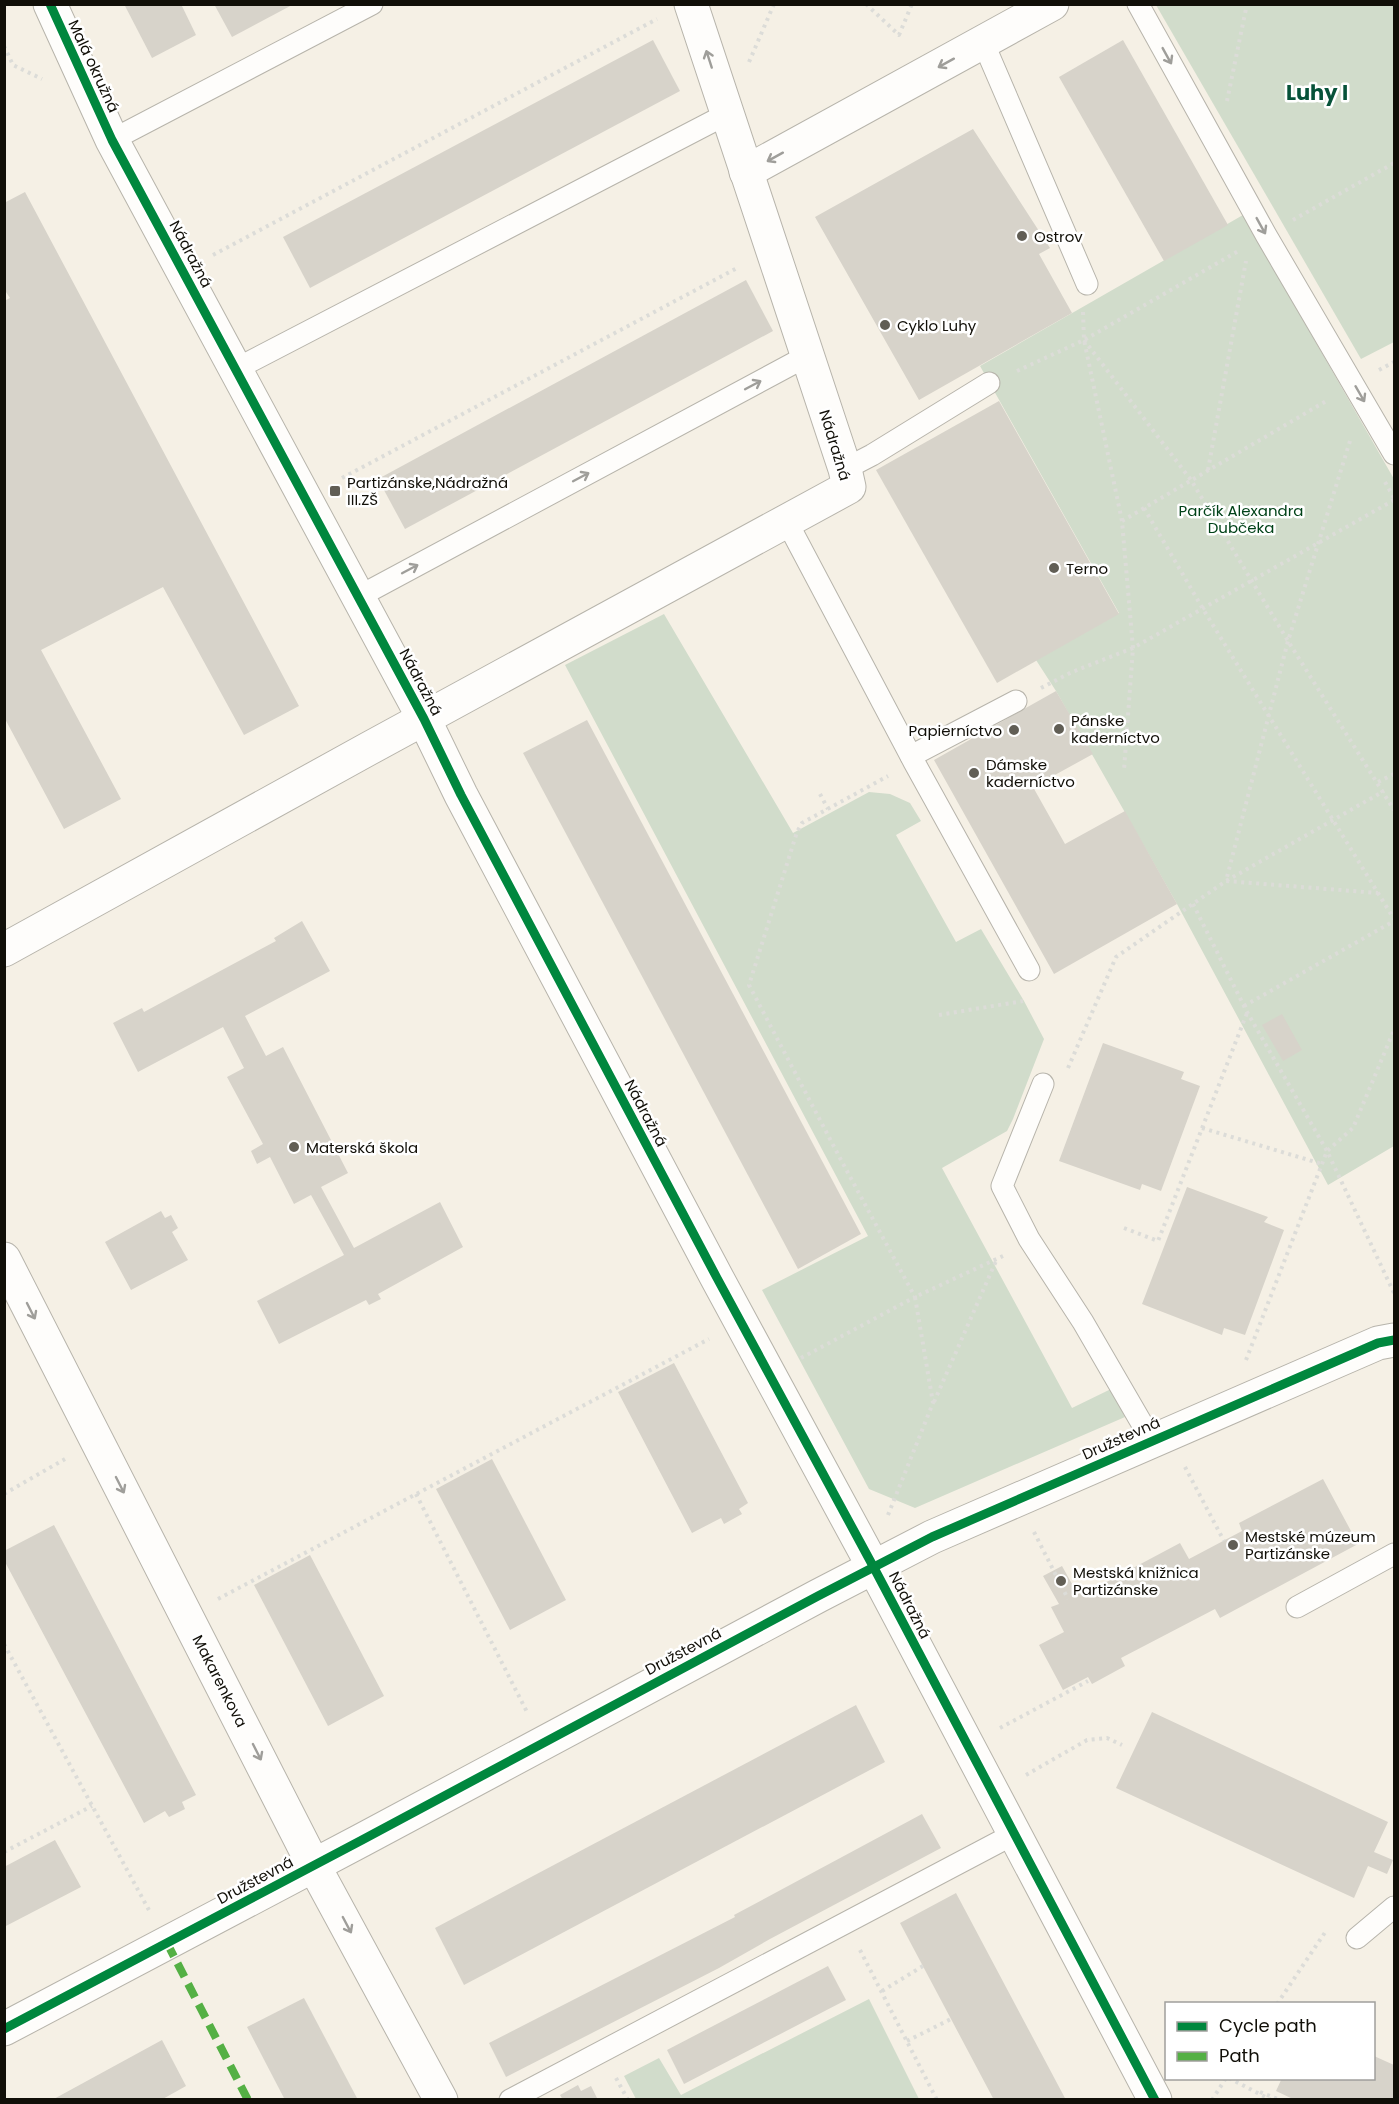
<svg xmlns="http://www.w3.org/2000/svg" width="1399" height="2104" font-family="Poppins,sans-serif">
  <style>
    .green { fill: #d1dccb }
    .building { fill: #d7d3ca }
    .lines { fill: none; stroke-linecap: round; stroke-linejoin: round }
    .service-casing { stroke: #b7b4ab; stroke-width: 23 }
    .minor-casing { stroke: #b7b4ab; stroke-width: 35 }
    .path { stroke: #dcdcd8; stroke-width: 4; stroke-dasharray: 3 4.5; stroke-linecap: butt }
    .service { stroke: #fefdfb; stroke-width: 21 }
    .minor { stroke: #fefdfb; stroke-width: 33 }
    .quiet { stroke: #54b044; stroke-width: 8; stroke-dasharray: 15 8; stroke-linecap: butt }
    .cycleway-casing { stroke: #fff; stroke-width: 13 }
    .cycleway { stroke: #00873e; stroke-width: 9 }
    .oneway { stroke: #9f9e9a }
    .poi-dot { fill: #615e55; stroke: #fff; stroke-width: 2 }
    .labels { text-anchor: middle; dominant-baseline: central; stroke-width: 5; stroke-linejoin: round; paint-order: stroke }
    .street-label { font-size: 15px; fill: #110f08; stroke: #fff }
    .poi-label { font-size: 15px; fill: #110f08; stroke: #fff; text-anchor: start }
    .park-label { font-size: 15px; fill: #004218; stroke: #fff }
    .district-label { font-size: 21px; font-weight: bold; fill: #065239; stroke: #fff }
  </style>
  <rect width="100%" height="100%" fill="#f5f0e5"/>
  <g class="green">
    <polygon points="1156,5 1394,5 1394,342 1361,359"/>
    <polygon points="1243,215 1394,479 1394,1146 1328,1185 1177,904 1056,691 1036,660 1119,613 980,366"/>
    <polygon points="664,614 793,833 869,792 890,794 910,803 921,821 896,835 956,942 981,929 1024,1001 1044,1039 1013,1119 1007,1131 942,1168 1072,1408 1111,1389 1125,1417 915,1508 869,1489 762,1290 868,1236 565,665"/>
    <polygon points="869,1999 919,2099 636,2099 624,2076 659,2058 681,2095"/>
  </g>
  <g class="building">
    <polygon points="124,4 181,4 196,35 152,58"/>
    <polygon points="214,4 294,4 232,37"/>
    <polygon points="653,40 680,91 310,288 283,237"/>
    <polygon points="1123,40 1228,225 1164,261 1059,77"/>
    <polygon points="973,129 1050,248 1039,254 1072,313 919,400 815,217"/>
    <polygon points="25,192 299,706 244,735 163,587 41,650 121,799 64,829 4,717 4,301 10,298 4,289 4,203"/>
    <polygon points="746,280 773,331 405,529 378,479"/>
    <polygon points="999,401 1119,614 997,683 876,470"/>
    <polygon points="1056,691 1093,754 1033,787 1065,844 1125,811 1177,904 1054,974 934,760"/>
    <polygon points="587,720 861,1234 798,1269 523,753"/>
    <polygon points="302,921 330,971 245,1016 266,1056 283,1047 348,1173 321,1187 354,1248 440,1202 463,1247 378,1294 381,1299 369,1305 366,1300 279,1344 257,1301 344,1255 311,1195 294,1204 270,1157 257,1164 251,1151 263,1144 227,1077 244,1068 223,1027 138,1072 113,1023 142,1008 144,1012 276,941 274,938"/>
    <polygon points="1282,1014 1302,1050 1283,1061 1262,1025"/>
    <polygon points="1103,1043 1184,1072 1181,1079 1200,1086 1161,1191 1142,1184 1140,1190 1059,1161"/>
    <polygon points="1187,1187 1268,1217 1264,1222 1284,1230 1245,1335 1224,1328 1222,1335 1142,1304"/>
    <polygon points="161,1211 165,1218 171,1215 178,1228 172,1232 188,1260 131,1290 105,1242"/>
    <polygon points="674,1363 748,1503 739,1509 742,1514 724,1524 721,1518 692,1533 618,1392"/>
    <polygon points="492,1459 566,1600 510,1630 436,1489"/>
    <polygon points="1323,1479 1358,1544 1220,1618 1215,1609 1121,1658 1125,1666 1092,1684 1088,1677 1063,1690 1039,1645 1064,1632 1051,1607 1059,1604 1043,1576 1062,1566 1077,1593 1085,1589 1086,1593 1180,1543 1189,1559 1242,1531 1239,1523"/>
    <polygon points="54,1525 196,1795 182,1802 185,1809 169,1817 165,1811 144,1823 4,1560 4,1551"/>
    <polygon points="310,1555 384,1696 328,1726 254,1585"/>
    <polygon points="856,1705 885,1762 464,1985 435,1928"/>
    <polygon points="1152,1712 1388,1822 1374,1852 1393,1860 1387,1874 1368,1866 1354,1898 1116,1788"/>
    <polygon points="922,1814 941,1848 770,1939 719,1968 506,2077 489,2043 735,1917 734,1915"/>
    <polygon points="55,1840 81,1887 4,1927 4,1867"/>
    <polygon points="956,1893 1066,2100 994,2100 951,2019 900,1923"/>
    <polygon points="828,1966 846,2000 684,2084 667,2050"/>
    <polygon points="304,1998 358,2100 285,2100 247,2027"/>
    <polygon points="162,2040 186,2086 161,2100 52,2100"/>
    <polygon points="1374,2056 1394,2065 1394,2100 1295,2100 1276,2091 1282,2078 1374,2078"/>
    <polygon points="578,2085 581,2091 591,2086 598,2100 563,2100 560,2095"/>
  </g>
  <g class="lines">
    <defs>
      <g id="service">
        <polyline points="1138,4 1266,235 1394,454"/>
        <polyline points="983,42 1087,284"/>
        <polyline points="112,140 372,4"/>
        <polyline points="236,369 727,114"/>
        <polyline points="845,469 872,455 989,383"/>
        <polyline points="787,522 914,762 1029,970"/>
        <polyline points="358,597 807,356"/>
        <polyline points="911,756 1016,701"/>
        <polyline points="1043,1084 1002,1186 1029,1239 1083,1322 1152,1441"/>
        <polyline points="1297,1607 1394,1554"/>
        <polyline points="1357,1938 1394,1907"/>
        <polyline points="510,2100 1014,1834"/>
      </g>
      <g id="minor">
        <polyline points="50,4 112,140 424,719 461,795 717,1278 873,1566 1155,2100"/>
        <polyline points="746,172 1052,4"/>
        <polyline points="4,950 368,749 849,487 845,469 691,4"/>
        <polyline points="4,1259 314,1866 441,2100"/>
        <polyline points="4,2029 362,1840 818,1596 932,1537 1378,1343 1394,1340"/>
      </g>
    </defs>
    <use href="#service" class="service-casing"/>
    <use href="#minor" class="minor-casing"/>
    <g class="path">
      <polyline points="866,4 899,35 912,4"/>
      <polyline points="4,46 13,65 42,79"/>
      <polyline points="749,62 774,4"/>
      <polyline points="1227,101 1247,4"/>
      <polyline points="1293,220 1394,163"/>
      <polyline points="213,255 657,19"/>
      <polyline points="1083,312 1084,340 1122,521 1133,648 1124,770"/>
      <polyline points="1084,340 1191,480 1288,641 1394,810"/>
      <polyline points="1379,370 1394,362"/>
      <polyline points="1017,371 1084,340 1240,250"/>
      <polyline points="1350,441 1288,641 1226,881 1378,893"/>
      <polyline points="1208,470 1246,261"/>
      <polyline points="342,478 739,267"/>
      <polyline points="1385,482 1394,498"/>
      <polyline points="1144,508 1203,609 1394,919"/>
      <polyline points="1122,521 1328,400"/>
      <polyline points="1041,688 1072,672 1133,648 1394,500"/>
      <polyline points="1378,782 1394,774"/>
      <polyline points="820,794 828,809"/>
      <polyline points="1193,904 1247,1012 1327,1151 1394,1293"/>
      <polyline points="1244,1006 1394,921"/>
      <polyline points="939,1015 1023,1001"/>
      <polyline points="1068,1068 1116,957 1226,881 1384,791"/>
      <polyline points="1202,1128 1322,1164"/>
      <polyline points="1124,1228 1158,1241 1247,1013"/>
      <polyline points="801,1358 915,1297 841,1160 749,985 797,832 802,823 888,776"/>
      <polyline points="1246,1360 1327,1151 1353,1128 1394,1030"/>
      <polyline points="934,1402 996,1261"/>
      <polyline points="1185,1467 1224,1541"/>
      <polyline points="4,1494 65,1459"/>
      <polyline points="416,1494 527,1712"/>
      <polyline points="888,1515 933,1403 915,1297 1003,1256"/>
      <polyline points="1034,1532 1068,1599"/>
      <polyline points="218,1599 709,1339"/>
      <polyline points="4,1644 150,1912"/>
      <polyline points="1000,1728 1088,1681"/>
      <polyline points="1026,1775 1087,1740 1107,1738 1122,1745"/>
      <polyline points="4,1852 92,1806"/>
      <polyline points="860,1950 937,2100"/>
      <polyline points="882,1991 923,1966"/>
      <polyline points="1277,2004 1326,1931"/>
      <polyline points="907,2041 951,2019"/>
      <polyline points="616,2078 628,2100"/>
      <polyline points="1229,2078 1271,2100"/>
      <polyline points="1260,2092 1280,2100"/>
      <polyline points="1212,2100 1226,2078"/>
    </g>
    <use href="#service" class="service"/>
    <use href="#minor" class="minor"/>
    <polyline class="quiet" points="167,1943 248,2100"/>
    <defs>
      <g id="cycleway">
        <polyline points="50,4 112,140 424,719 461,795 717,1278 873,1566 1155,2100"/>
        <polyline points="4,2029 362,1840 818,1596 932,1537 1378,1343 1394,1340"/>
      </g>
    </defs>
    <use href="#cycleway" class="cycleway-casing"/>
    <use href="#cycleway" class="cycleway"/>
  </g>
  <defs><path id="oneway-shaft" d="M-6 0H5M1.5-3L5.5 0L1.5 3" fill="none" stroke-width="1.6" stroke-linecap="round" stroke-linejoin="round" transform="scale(1.5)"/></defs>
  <g class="oneway">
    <use href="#oneway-shaft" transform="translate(1167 56) rotate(61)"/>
    <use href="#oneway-shaft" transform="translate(709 59) rotate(-108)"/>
    <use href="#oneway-shaft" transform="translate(946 63) rotate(151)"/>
    <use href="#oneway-shaft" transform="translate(775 157) rotate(151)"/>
    <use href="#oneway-shaft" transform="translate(1261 226) rotate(61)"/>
    <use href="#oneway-shaft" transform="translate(753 385) rotate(-28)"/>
    <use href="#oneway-shaft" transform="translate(1360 394) rotate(60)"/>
    <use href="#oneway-shaft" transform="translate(581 477) rotate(-28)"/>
    <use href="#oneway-shaft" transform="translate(410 569) rotate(-28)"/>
    <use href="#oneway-shaft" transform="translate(31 1311) rotate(63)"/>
    <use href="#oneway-shaft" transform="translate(120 1485) rotate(63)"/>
    <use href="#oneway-shaft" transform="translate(257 1752) rotate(63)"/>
    <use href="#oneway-shaft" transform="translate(347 1925) rotate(62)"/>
  </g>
  <g class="poi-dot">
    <circle cx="1022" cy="236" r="6"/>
    <circle cx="885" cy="325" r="6"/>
    <rect x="329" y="485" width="12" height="12" rx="3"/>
    <circle cx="1054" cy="568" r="6"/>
    <circle cx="1059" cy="729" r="6"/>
    <circle cx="1014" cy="730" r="6"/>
    <circle cx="974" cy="773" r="6"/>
    <circle cx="294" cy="1147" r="6"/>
    <circle cx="1233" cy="1545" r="6"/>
    <circle cx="1061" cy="1581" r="6"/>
  </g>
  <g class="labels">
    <g class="street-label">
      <text transform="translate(94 66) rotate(65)">Malá okružná</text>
      <text transform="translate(191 254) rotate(62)">Nádražná</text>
      <text transform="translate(835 445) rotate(73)">Nádražná</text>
      <text transform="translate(421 682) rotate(62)">Nádražná</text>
      <text transform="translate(646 1113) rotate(62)">Nádražná</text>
      <text transform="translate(1121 1438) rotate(-24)">Družstevná</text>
      <text transform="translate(910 1605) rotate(63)">Nádražná</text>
      <text transform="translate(683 1651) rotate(-28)">Družstevná</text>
      <text transform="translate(220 1681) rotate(63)">Makarenkova</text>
      <text transform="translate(255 1880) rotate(-28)">Družstevná</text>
    </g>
    <g class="poi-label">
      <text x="1034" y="236">Ostrov</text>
      <text x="897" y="325">Cyklo Luhy</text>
      <text x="347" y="482">Partizánske,Nádražná<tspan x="347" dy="17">III.ZŠ</tspan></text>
      <text x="1066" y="568">Terno</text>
      <text x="1071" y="720">Pánske<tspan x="1071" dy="17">kaderníctvo</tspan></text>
      <text x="1002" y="730" text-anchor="end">Papierníctvo</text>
      <text x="986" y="764">Dámske<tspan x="986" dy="17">kaderníctvo</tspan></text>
      <text x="306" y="1147">Materská škola</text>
      <text x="1245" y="1536">Mestské múzeum<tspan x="1245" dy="17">Partizánske</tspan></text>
      <text x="1073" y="1572">Mestská knižnica<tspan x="1073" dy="17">Partizánske</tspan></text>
    </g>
    <g class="park-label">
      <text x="1241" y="510">Parčík Alexandra<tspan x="1241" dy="17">Dubčeka</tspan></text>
    </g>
    <g class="district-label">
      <text x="1317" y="92">Luhy I</text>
    </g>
  </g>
  <rect width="1399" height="2104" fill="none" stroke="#110f08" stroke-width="12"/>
  <rect x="1165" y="2002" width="210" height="78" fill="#ffffff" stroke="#a09f9c" stroke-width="1.5"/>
  <rect x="1177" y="2022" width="30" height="9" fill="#00873e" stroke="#a09f9c" stroke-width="1.5"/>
  <text x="1219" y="2032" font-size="18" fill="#110f08">Cycle path</text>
  <rect x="1177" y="2052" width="30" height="9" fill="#54b044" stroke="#a09f9c" stroke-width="1.5"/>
  <text x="1219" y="2062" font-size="18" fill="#110f08">Path</text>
</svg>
